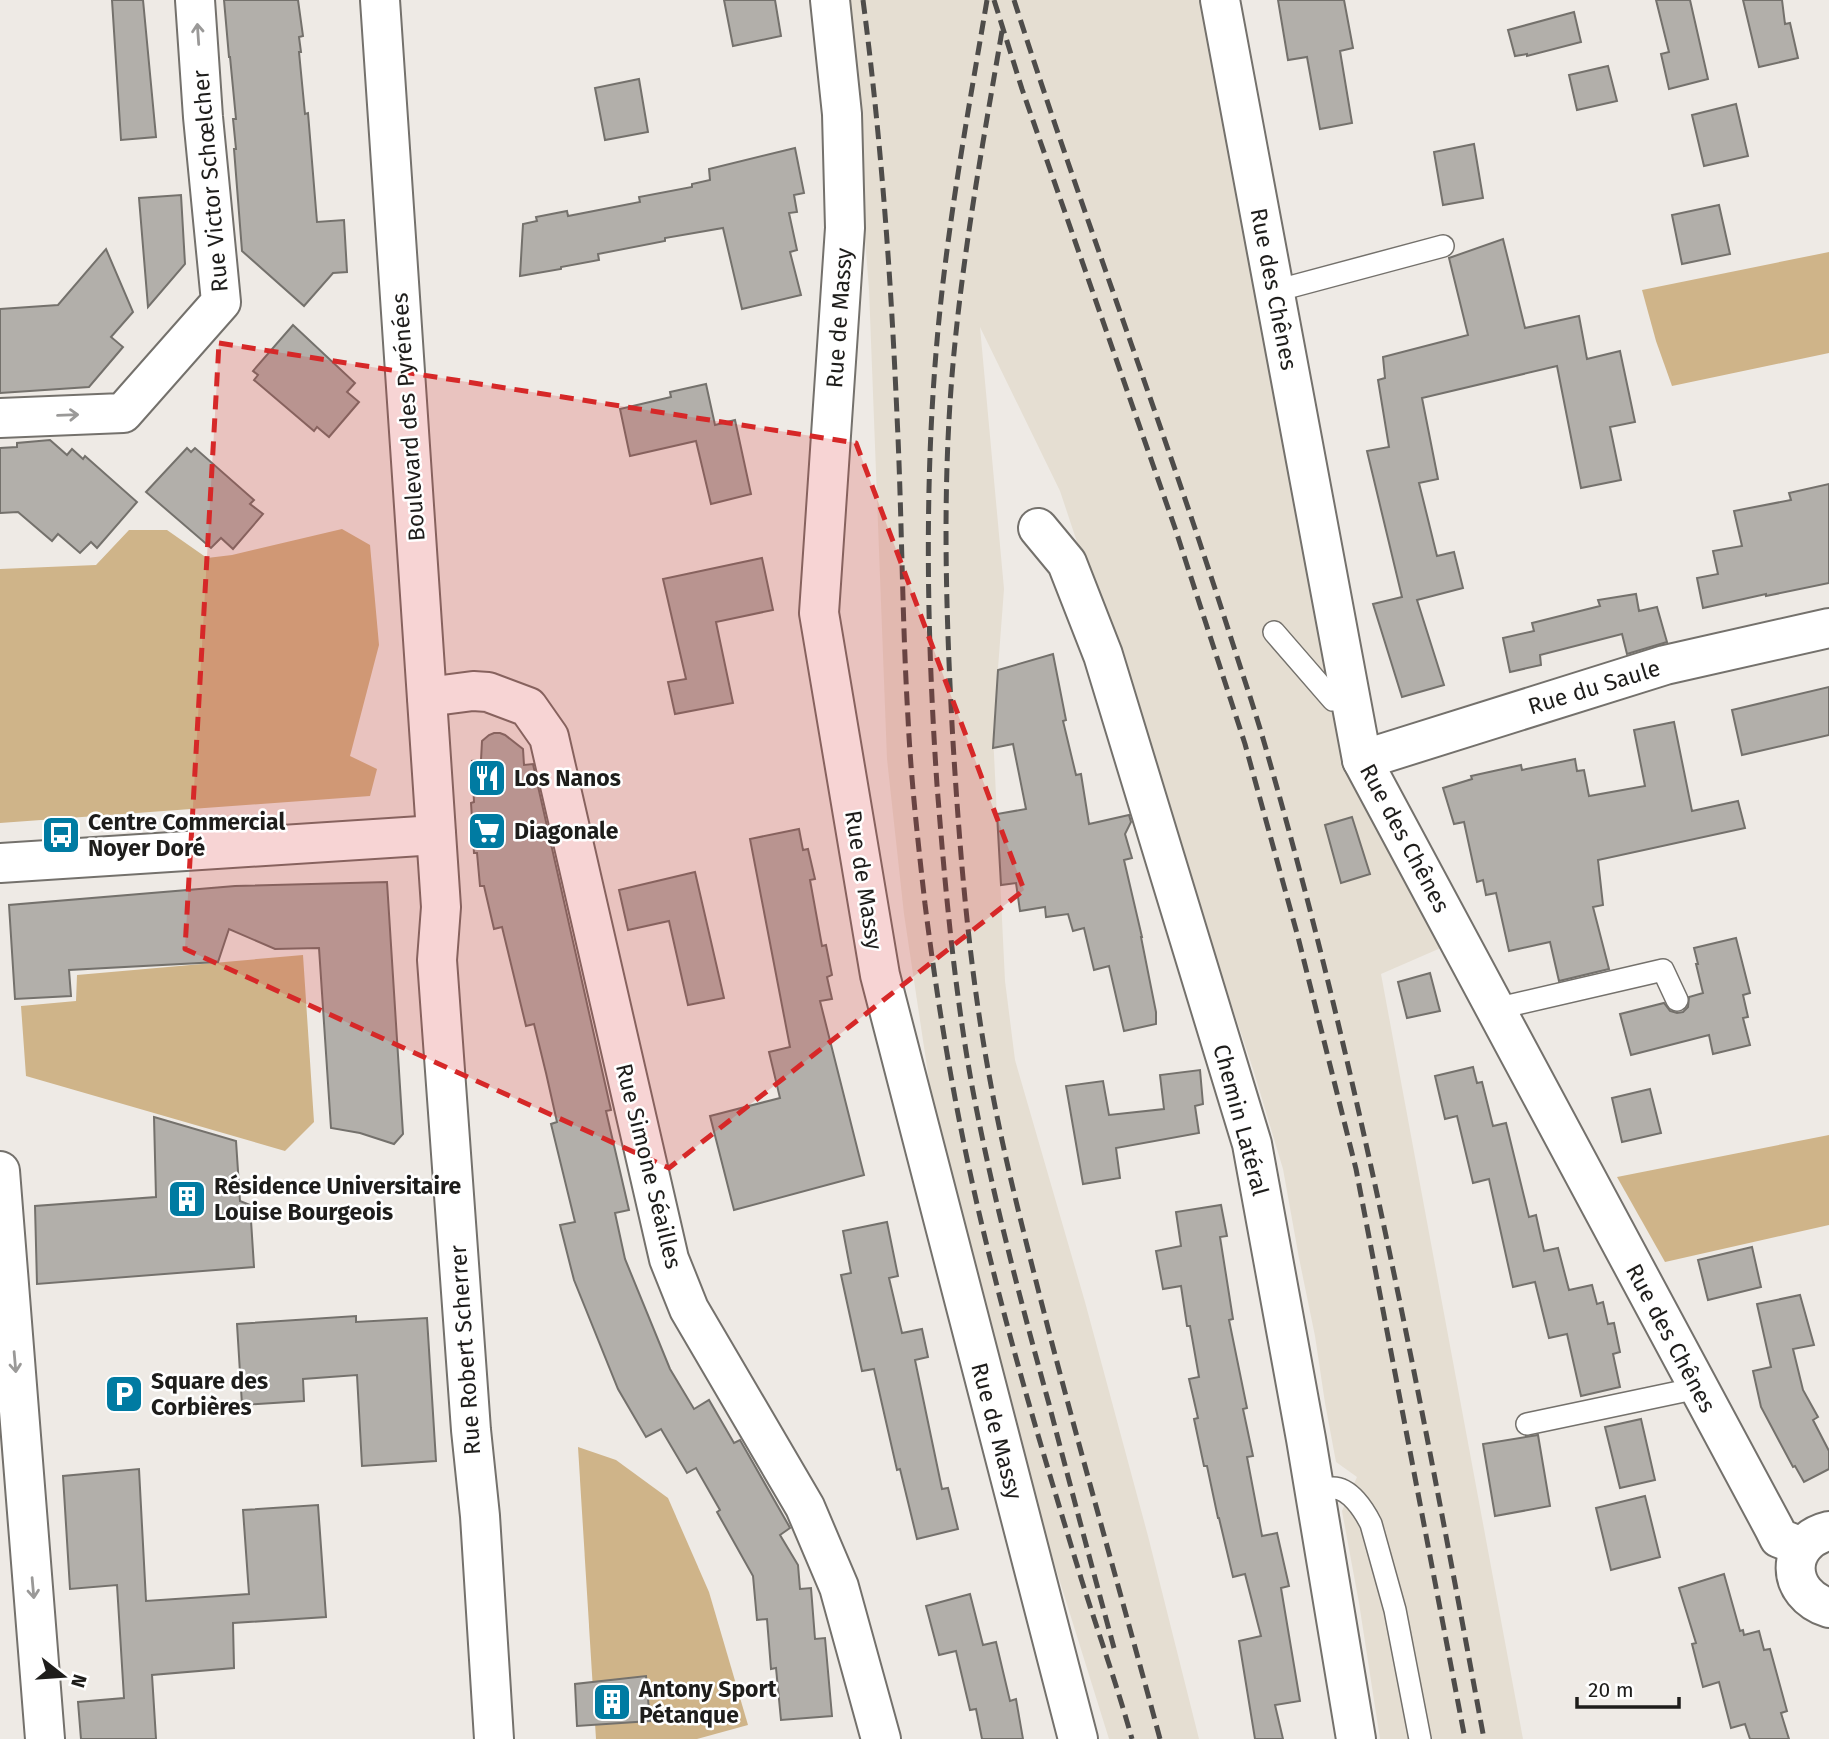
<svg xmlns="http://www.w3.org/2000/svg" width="1829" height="1739" font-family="'Fira Sans',sans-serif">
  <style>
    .built { fill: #e5ded2 }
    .green { fill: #cfb489 }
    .building { fill: #b2afaa; stroke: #74716c; stroke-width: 2 }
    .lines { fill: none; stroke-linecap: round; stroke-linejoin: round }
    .lane-casing { stroke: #74716c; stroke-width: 24 }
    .street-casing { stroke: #74716c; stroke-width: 42 }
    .lane { stroke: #fff; stroke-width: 21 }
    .street { stroke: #fff; stroke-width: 38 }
    .rail { stroke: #4e4c4a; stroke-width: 5; stroke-dasharray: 14 7; stroke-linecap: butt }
    .oneway { stroke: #9a9998 }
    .marked { fill: #d62828; fill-opacity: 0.2; stroke: #d62828; stroke-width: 5; stroke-dasharray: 14 9; stroke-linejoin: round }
    .labels { text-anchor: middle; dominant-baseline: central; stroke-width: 5; stroke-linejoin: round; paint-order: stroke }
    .street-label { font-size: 23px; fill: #1e1d1b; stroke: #fff }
    .poi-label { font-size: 23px; font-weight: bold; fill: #1e1d1b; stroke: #fff; text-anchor: start }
  </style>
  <rect width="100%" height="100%" fill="#eeeae5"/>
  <polygon class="built" points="841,0 1201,0 1345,765 1443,947 1381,974 1523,1739 1380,1739 1359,1603 1342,1511 1357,1477 1336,1462 1325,1403 1315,1336 1299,1258 1283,1169 1253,1069 1060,491 980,327 1004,589 993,734 1005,981 1015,1060 1085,1302 1148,1536 1199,1739 1109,1739 1032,1492 935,1120 904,914 887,759 869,289 855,112"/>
  <g class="green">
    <polygon points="1829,252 1829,353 1672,386 1656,341 1642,290"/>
    <polygon points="342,529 370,545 379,645 350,756 377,769 370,796 0,823 0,569 96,565 129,530 167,530 207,558 232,555"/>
    <polygon points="303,955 314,1122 285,1151 26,1076 21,1006 76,1001 77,975"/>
    <polygon points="1829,1135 1829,1225 1665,1262 1617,1177"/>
    <polygon points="578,1447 616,1460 668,1498 709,1592 748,1725 697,1739 596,1739"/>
  </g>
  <g class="building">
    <polygon points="112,0 143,0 156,137 121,140"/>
    <polygon points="224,0 298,0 303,36 299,37 301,52 299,52 305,114 308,113 317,222 344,220 347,272 333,273 304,306 242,251 234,149 236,149 233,119 236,119 230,57 229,57"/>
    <polygon points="724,0 775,0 781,36 733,46"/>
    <polygon points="1278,0 1344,0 1353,48 1340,51 1352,123 1320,129 1307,57 1288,60"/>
    <polygon points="1656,0 1690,0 1708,79 1669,89 1661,54 1669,52"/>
    <polygon points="1743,0 1782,0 1785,24 1790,23 1798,58 1759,67"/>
    <polygon points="1574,12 1581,42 1527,56 1527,54 1515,56 1508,30"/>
    <polygon points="1608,66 1617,101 1577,110 1569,75"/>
    <polygon points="639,79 648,132 605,140 595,88"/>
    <polygon points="1736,104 1748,156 1704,166 1692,115"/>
    <polygon points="1474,144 1483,198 1443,205 1434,152"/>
    <polygon points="795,148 804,193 794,195 797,212 789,213 797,250 790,252 801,295 742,309 723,228 665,238 665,241 598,254 599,260 561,267 561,269 520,276 523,224 537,221 536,217 567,211 568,216 640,202 639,197 692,187 692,184 710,180 709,169"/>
    <polygon points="181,195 185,264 148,307 139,198"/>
    <polygon points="1719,205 1730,254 1682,264 1672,215"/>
    <polygon points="1503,239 1525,328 1579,316 1587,359 1620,351 1635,422 1610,427 1621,480 1581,488 1557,366 1422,398 1438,479 1419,483 1437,556 1454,552 1463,588 1417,600 1444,685 1402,697 1373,604 1402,597 1367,451 1389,447 1378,380 1385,378 1383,357 1468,335 1449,258"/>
    <polygon points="106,249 133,312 111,337 123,347 89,387 0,393 0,309 58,305"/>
    <polygon points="293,325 355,383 347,392 359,402 329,437 317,427 314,431 254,380 258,375 253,371"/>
    <polygon points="706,384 715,425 735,420 751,494 711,504 696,441 630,456 620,409 671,397 670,392"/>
    <polygon points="50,440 67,455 72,449 83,459 85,456 137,502 97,548 91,542 80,553 58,534 52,541 18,512 0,513 0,448 17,447 17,443"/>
    <polygon points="187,448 191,452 195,448 254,500 250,504 263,514 233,549 221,538 211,548 146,492"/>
    <polygon points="1829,484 1829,583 1766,596 1766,594 1703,608 1697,578 1718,574 1713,551 1742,546 1734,511 1791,500 1789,493"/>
    <polygon points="762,558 773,610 716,622 733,703 675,714 668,682 686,679 663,579"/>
    <polygon points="1636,594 1639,611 1657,607 1667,642 1627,654 1622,634 1540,655 1541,665 1510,672 1503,638 1534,631 1532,623 1600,606 1598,600"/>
    <polygon points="1053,654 1066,720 1063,721 1076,775 1081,774 1089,824 1129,815 1131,822 1125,834 1132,858 1124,860 1142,937 1141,937 1156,1012 1156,1024 1124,1031 1109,966 1094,970 1084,928 1073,931 1068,914 1046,917 1045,907 1020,911 1016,883 1001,885 997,814 1026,809 1013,744 993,748 998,670"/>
    <polygon points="1829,687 1829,735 1742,755 1732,710"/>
    <polygon points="1674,722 1692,811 1738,801 1745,828 1598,860 1603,905 1593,907 1609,969 1559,981 1550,942 1509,951 1496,893 1486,895 1483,880 1477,882 1464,822 1454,824 1443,788 1472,779 1471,776 1521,765 1522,770 1575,759 1577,771 1584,770 1589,796 1645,786 1634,730"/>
    <polygon points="494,733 500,733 505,735 523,749 524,765 533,764 611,1110 606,1111 629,1210 615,1213 625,1259 670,1369 694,1409 709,1400 734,1443 740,1440 789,1526 790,1528 780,1535 798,1565 800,1589 811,1588 815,1639 825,1638 832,1716 781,1720 776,1668 771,1669 767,1619 757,1620 753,1576 717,1512 720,1510 696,1468 687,1473 661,1429 646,1437 618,1389 574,1280 560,1225 575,1222 551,1124 557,1122 546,1073 534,1024 526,1026 502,927 494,929 484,886 480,886 477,853 474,853 471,803 474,802 472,761 481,760 482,741 489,735"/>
    <polygon points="1352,817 1370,874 1341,883 1325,825"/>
    <polygon points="799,829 803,850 808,849 815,879 810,880 822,946 826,945 832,975 827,977 832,999 820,1001 864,1175 734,1210 710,1116 780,1098 769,1052 790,1047 750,839"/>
    <polygon points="695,872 724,998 688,1005 669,921 628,930 619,890"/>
    <polygon points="387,882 403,1134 394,1144 360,1133 331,1128 319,948 275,949 229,929 218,962 69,970 71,996 15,999 9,905 235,886"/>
    <polygon points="1736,938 1750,993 1743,995 1748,1017 1743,1018 1750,1045 1713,1054 1709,1035 1631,1055 1620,1014 1664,1003 1670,1011 1677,1013 1683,1012 1688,1007 1689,997 1703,993 1696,964 1698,964 1694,948"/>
    <polygon points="1430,973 1440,1011 1407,1018 1398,982"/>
    <polygon points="1473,1067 1477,1083 1482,1082 1493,1126 1506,1123 1529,1217 1536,1215 1544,1251 1558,1248 1569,1290 1592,1285 1597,1304 1603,1302 1608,1324 1614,1323 1620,1352 1613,1354 1620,1387 1581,1396 1567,1334 1549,1338 1535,1282 1513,1287 1489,1179 1473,1183 1457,1116 1445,1119 1435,1076"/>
    <polygon points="1200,1070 1203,1104 1195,1106 1199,1133 1116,1148 1120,1178 1083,1184 1066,1086 1103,1081 1109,1115 1164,1109 1160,1075"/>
    <polygon points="1650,1089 1661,1133 1622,1142 1612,1098"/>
    <polygon points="154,1117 236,1141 240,1201 250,1205 254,1267 37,1284 35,1206 156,1197"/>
    <polygon points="1221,1205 1227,1236 1220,1237 1233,1319 1229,1320 1247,1408 1243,1409 1253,1456 1247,1457 1262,1536 1277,1533 1289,1586 1281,1588 1300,1701 1275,1705 1283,1739 1255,1739 1239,1641 1261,1636 1245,1574 1233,1577 1219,1518 1218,1518 1207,1466 1204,1466 1194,1419 1198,1418 1189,1379 1199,1377 1190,1326 1187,1326 1181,1286 1163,1289 1156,1251 1181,1246 1176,1212"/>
    <polygon points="887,1222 898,1276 889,1278 902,1333 922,1329 928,1357 915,1360 942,1489 948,1488 958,1529 917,1539 900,1469 897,1470 874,1369 862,1371 841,1275 851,1273 843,1231"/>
    <polygon points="1752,1247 1761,1287 1708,1300 1698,1260"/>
    <polygon points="1800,1295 1814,1345 1793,1349 1803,1390 1818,1417 1813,1420 1829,1451 1829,1469 1804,1482 1795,1466 1793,1467 1761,1407 1753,1371 1771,1367 1757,1304"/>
    <polygon points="356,1316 356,1322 427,1318 436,1461 362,1466 357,1375 303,1379 304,1401 242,1405 237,1324"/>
    <polygon points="1641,1419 1655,1480 1620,1488 1605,1427"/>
    <polygon points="1538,1435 1550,1506 1495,1516 1483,1444"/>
    <polygon points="139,1469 146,1601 249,1594 243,1510 318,1505 326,1617 233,1623 234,1668 152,1675 156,1739 81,1739 78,1702 124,1698 117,1585 70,1589 63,1476"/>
    <polygon points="1645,1496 1660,1557 1611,1570 1596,1508"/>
    <polygon points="1724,1574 1740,1631 1743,1630 1744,1635 1759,1631 1764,1650 1770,1649 1787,1711 1781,1713 1789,1739 1750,1739 1745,1724 1731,1728 1719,1682 1703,1687 1692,1644 1696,1643 1679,1588"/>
    <polygon points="970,1594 983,1645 996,1642 1010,1701 1016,1699 1023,1739 982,1739 976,1709 970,1710 956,1651 939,1655 926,1606"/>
    <polygon points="646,1676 650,1721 577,1726 575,1684"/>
  </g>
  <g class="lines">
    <defs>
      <g id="lane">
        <polyline points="1275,291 1443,246"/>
        <polyline points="1274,632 1333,700 1351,697"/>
        <polyline points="1495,1009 1663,970 1677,1000"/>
        <polyline points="1527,1424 1698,1388"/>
        <path d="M1315,1490C1321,1489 1327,1488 1333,1488C1350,1488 1364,1510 1371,1524L1395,1610L1420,1739"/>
      </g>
      <g id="street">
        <polyline points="380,0 441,907 437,960 471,1430 480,1516 494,1739"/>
        <polyline points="830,0 842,114 845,228 819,613 880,975 1078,1739"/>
        <polyline points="1220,0 1362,760 1774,1528 1779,1538 1802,1547"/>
        <polyline points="0,418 123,413 221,302 203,117 195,0"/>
        <polyline points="1038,528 1067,563 1103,655 1252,1144 1306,1439 1356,1739"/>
        <polyline points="427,697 473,691 488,692 528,707 549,737 669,1259 689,1309 805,1507 839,1587 881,1739"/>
        <polyline points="1362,760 1665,665 1829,628"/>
        <polyline points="0,863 436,835"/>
        <polyline points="0,1171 45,1739"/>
        <path d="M1829,1531C1784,1542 1785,1594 1829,1608"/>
      </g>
    </defs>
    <use href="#lane" class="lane-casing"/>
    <use href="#street" class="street-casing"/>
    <use href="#lane" class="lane"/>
    <use href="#street" class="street"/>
    <g class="rail">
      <path d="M863,0C881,138 891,277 897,416C902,517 902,618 908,718C911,780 918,842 925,904C940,1024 961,1144 991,1262C1017,1368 1049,1473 1081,1578C1098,1632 1117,1685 1132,1739"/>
      <path d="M987,0C968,113 947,226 937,341C924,489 927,637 937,785C945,886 954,987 972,1086C992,1193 1020,1299 1049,1404C1070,1485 1092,1567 1114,1648"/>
      <polyline points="994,0 1022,89 1175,528 1245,744 1298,937 1356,1169 1465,1739"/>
      <path d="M1014,0C1082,213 1162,422 1230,635C1243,676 1257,716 1268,756C1361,1079 1423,1410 1484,1739"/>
      <path d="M1002,31C980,160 956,289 949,420C943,527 947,635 953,742C960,855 969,969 990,1080C1003,1152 1021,1222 1039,1293C1077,1442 1120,1590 1160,1739"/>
    </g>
  </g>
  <defs><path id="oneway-shaft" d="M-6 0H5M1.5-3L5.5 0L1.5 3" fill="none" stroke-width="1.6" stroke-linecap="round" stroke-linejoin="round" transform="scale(1.75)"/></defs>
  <g class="oneway">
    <use href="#oneway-shaft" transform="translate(198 34) rotate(-94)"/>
    <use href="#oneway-shaft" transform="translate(68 415) rotate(-2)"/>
    <use href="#oneway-shaft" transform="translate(15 1362) rotate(85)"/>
    <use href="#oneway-shaft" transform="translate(33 1588) rotate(85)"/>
  </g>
  <path class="marked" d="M219,343L856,443L1024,890L669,1168L185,949Z"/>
  <defs>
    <symbol id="restaurant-square" viewBox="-11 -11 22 22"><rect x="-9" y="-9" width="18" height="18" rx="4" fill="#007ba2" stroke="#fff"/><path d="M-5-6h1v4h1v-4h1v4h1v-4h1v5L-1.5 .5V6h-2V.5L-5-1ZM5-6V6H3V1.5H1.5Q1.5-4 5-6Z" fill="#fff"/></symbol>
    <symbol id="supermarket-square" viewBox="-11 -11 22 22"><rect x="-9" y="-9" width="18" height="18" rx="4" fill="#007ba2" stroke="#fff"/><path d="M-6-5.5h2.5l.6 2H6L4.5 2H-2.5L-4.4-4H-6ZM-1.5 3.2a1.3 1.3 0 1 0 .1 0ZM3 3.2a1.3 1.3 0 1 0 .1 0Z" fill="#fff"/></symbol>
    <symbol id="bus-square" viewBox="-11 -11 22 22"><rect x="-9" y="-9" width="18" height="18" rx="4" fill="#007ba2" stroke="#fff"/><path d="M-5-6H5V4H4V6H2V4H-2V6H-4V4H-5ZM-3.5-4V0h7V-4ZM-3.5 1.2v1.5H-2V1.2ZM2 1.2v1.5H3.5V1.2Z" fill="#fff"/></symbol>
    <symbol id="building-square" viewBox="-11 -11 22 22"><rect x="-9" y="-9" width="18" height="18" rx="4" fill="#007ba2" stroke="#fff"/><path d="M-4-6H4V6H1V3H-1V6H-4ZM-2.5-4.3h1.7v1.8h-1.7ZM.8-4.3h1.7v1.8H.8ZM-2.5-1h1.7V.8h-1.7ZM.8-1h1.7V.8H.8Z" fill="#fff"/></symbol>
    <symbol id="parking-square" viewBox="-11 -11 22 22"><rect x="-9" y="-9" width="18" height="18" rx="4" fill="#007ba2" stroke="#fff"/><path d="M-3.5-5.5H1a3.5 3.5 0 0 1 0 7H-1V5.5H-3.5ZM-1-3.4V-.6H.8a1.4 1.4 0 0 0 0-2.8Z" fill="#fff"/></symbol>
  </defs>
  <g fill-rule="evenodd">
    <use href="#restaurant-square" x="465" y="756" width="44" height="44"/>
    <use href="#supermarket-square" x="465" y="809" width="44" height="44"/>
    <use href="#bus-square" x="39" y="813" width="44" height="44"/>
    <use href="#building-square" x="165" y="1177" width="44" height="44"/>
    <use href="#parking-square" x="102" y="1372" width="44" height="44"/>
    <use href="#building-square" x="590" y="1680" width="44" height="44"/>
  </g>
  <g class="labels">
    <g class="street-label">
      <text transform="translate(210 181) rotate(-95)">Rue Victor Schœlcher</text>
      <text transform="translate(1274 289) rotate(79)">Rue des Chênes</text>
      <text transform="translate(839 318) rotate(-86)">Rue de Massy</text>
      <text transform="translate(408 417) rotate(-94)">Boulevard des Pyrénées</text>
      <text transform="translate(1594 687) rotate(-17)">Rue du Saule</text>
      <text transform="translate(1405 838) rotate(62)">Rue des Chênes</text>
      <text transform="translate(864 880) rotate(81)">Rue de Massy</text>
      <text transform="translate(1241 1120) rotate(75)">Chemin Latéral</text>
      <text transform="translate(649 1166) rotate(76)">Rue Simone Séailles</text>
      <text transform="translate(1671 1338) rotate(62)">Rue des Chênes</text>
      <text transform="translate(465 1350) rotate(-94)">Rue Robert Scherrer</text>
      <text transform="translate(997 1431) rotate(75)">Rue de Massy</text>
    </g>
    <g class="poi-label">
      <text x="514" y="778">Los Nanos</text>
      <text x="88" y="822">Centre Commercial<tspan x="88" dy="26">Noyer Doré</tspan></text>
      <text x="514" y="831">Diagonale</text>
      <text x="214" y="1186">Résidence Universitaire<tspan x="214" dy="26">Louise Bourgeois</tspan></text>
      <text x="151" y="1381">Square des<tspan x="151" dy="26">Corbières</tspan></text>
      <text x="639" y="1689">Antony Sport<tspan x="639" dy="26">Pétanque</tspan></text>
    </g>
  </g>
  <g transform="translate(63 1676) rotate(107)" stroke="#ffffff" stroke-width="5" paint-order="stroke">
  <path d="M0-5L12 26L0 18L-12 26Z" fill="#1e1d1b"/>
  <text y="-10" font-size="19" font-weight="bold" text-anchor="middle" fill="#1e1d1b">N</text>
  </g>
  <path d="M1577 1697v10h102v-10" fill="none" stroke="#1e1d1b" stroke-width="3.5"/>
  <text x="1588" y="1697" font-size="21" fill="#1e1d1b" stroke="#ffffff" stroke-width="5" paint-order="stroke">20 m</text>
</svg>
